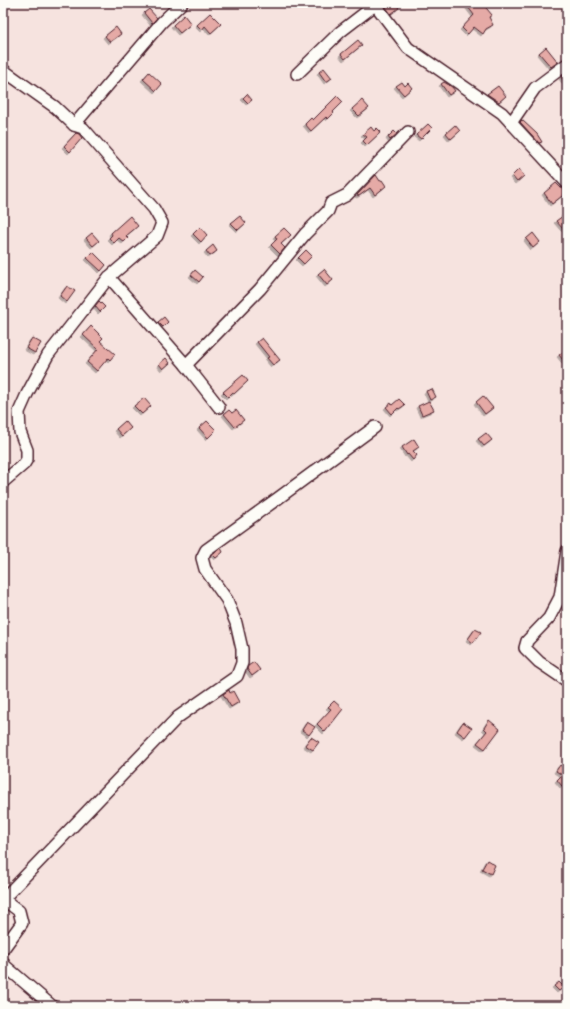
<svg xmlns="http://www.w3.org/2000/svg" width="570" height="1009" font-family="'Patrick Hand',sans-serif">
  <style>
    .building { fill: #e5aaa6; stroke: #4a1f2b; filter: url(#shadow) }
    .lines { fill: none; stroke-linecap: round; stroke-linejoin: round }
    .minor-casing { stroke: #4a1f2b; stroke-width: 14 }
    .minor { stroke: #fdfcf7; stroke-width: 11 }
  </style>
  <defs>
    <filter id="shadow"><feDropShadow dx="-2" dy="2" stdDeviation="0" flood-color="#0004"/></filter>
  </defs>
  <rect width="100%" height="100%" fill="#f6e3df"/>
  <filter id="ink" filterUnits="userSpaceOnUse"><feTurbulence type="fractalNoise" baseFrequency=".025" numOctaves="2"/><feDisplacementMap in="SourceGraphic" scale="8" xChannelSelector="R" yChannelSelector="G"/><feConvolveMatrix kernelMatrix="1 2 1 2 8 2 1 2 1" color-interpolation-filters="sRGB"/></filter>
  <g filter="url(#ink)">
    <g class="building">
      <polygon points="383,3 395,3 399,8 391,14"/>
      <polygon points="465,3 482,3 492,15 489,17 493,25 486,29 483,34 474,27 468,34 462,28 474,15"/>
      <polygon points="149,9 157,18 152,23 144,13"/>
      <polygon points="210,13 221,24 211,33 205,26 202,30 197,25"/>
      <polygon points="184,15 191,24 180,33 173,25"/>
      <polygon points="116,27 121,34 110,42 105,36"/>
      <polygon points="358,40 362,45 345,59 341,54"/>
      <polygon points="546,47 558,62 551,67 539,53"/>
      <polygon points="324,68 332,78 326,82 319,72"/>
      <polygon points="149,72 162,84 156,91 143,79"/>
      <polygon points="567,73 567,86 561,77"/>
      <polygon points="402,82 405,86 408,83 412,88 404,95 396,86"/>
      <polygon points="444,82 452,87 455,91 449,95 441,84"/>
      <polygon points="498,86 506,96 499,102 487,94"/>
      <polygon points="247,94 252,100 248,103 243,98"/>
      <polygon points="337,96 343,102 333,112 334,113 328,119 326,117 311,131 305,124 311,118 313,120"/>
      <polygon points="362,100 369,108 359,116 352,109"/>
      <polygon points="522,120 537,134 542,142 539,143 520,122"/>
      <polygon points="428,124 432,128 421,139 416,135"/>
      <polygon points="455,125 460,131 451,139 446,133"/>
      <polygon points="371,127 374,131 377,128 381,132 367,145 363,141 367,137 363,134"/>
      <polygon points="394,131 397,134 390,140 388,137"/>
      <polygon points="76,133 79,134 82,138 70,152 64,146"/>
      <polygon points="519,169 524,176 517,182 512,176"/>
      <polygon points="376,175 380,181 382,180 386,186 375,195 370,188 359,196 357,195"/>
      <polygon points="556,183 561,188 561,187 565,190 567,190 567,192 552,204 544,193"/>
      <polygon points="567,213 567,226 563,229 556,221"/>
      <polygon points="130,216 138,226 126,236 128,238 124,242 119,238 114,243 109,238 112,235 111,233"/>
      <polygon points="240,216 246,223 238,230 231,223"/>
      <polygon points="200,227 207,235 201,242 193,234"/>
      <polygon points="284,228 291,235 281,244 285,248 280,254 271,245 277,239 275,236"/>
      <polygon points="92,233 99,241 93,246 86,238"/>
      <polygon points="533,233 540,242 533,248 526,239"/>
      <polygon points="213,245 217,251 210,256 206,251"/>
      <polygon points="306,250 312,256 304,264 298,258"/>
      <polygon points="93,252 106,265 101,271 87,258"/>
      <polygon points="324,269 333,280 327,285 318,274"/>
      <polygon points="195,270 203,277 199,282 191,275"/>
      <polygon points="67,286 75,291 67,302 60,296"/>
      <polygon points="99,301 105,307 100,312 95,306"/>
      <polygon points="164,317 168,322 163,327 158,322"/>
      <polygon points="91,326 103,338 100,341 115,354 110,360 108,358 97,371 87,362 98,349 83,335"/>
      <polygon points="32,338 41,343 35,353 26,348"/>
      <polygon points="262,338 280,360 273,365 267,358 269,357 257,342"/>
      <polygon points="567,349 567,365 559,355"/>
      <polygon points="166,358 170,363 163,369 159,364"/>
      <polygon points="243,375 248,381 234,394 233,392 228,397 223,392"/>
      <polygon points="432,389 436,397 430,400 426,391"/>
      <polygon points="483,396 493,408 485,414 476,402"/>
      <polygon points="144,398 151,406 142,414 134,406"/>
      <polygon points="399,399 405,405 399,409 398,408 392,414 386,407 391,403 392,405"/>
      <polygon points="429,401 434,410 422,415 418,406"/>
      <polygon points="229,410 232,413 236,410 244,420 235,427 224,414"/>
      <polygon points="125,421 131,428 122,436 116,429"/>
      <polygon points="207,421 216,430 208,438 199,428"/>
      <polygon points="486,433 492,440 484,446 478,439"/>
      <polygon points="414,439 419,447 413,451 417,455 413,460 408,454 407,455 402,447"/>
      <polygon points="221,548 223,552 216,558 212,554"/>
      <polygon points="475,629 481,632 473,643 468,639"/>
      <polygon points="254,662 260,670 252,676 247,669 248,666"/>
      <polygon points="229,690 230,693 233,691 239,702 231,707 223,694"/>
      <polygon points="334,701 343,709 325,732 317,724 331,709 328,707"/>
      <polygon points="489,720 500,729 485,749 477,743 487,731 484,728"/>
      <polygon points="307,722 315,727 309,735 302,730"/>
      <polygon points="463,722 472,728 465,737 457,731"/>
      <polygon points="311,737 319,742 313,750 305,745"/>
      <polygon points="560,765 567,770 567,782 562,786 557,780 562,775 556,771"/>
      <polygon points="487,860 495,865 491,874 482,869"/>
      <polygon points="559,982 564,987 559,991 554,986"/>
    </g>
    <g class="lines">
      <defs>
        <g id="minor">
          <polyline points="374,3 408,48 502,113 567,183"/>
          <polyline points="3,70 55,107 74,125 83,128 154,209 162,223 157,236 109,277 48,355 27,394 19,412 20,432 27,450 27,459 24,464 3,482"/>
          <polyline points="297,74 340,32 375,5"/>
          <polyline points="511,123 535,88 567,64"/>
          <polyline points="74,125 162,22 182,3"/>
          <polyline points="109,277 186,365 219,407"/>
          <polyline points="186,365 260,289 305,234 328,211 331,203 347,195 408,132"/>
          <polyline points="567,551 560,597 549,618 527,641 525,648 539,662 567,681"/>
          <polyline points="3,949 22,923 19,911 3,899 178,717 237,676 242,663 242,649 236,623 227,600 205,569 202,558 206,550 277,499 375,427"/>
          <polyline points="3,962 4,965 52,1006"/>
        </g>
      </defs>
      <use href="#minor" class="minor-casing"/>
      <use href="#minor" class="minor"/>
    </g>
  </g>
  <rect width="570" height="1009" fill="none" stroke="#fdfcf7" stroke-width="16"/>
  <rect x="8" y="8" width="554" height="993" fill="none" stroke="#4a1f2b" stroke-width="1.5" filter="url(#ink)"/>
</svg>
